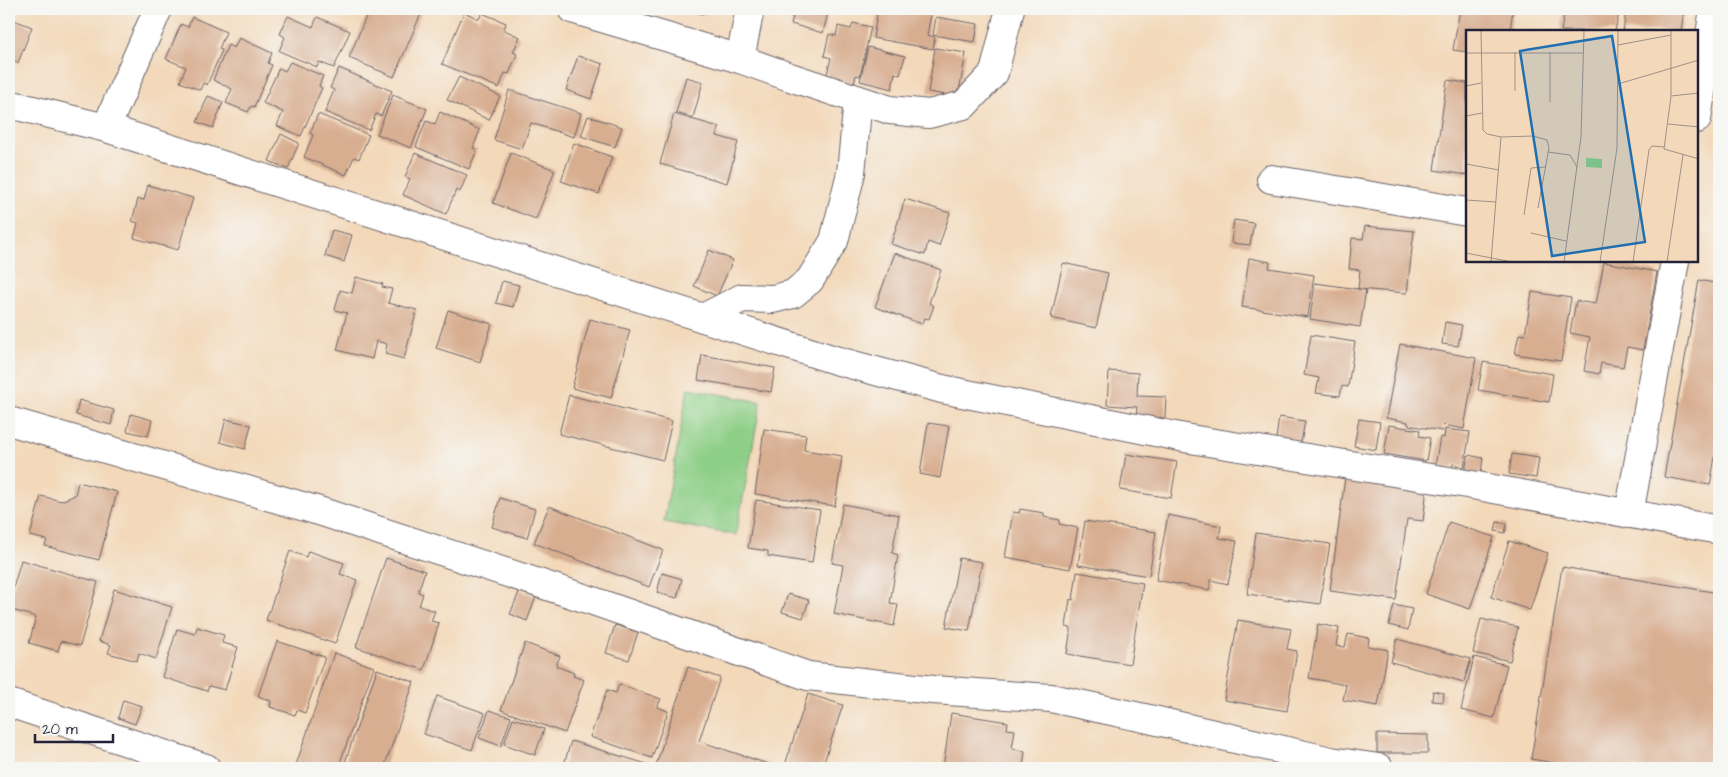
<svg xmlns="http://www.w3.org/2000/svg" width="1728" height="777" font-family="'Architects Daughter',sans-serif">
  <style>
    .grass { fill: #8ecf87; stroke: #587861 }
    .building { fill: #d8ae91 }
    .lines { fill: none; stroke-linecap: round; stroke-linejoin: round }
    .minor-casing { stroke: #6b6267; stroke-width: 30 }
    .minor { stroke: #fff; stroke-width: 28 }
    .inset-road { fill: none; stroke: #9f9087; stroke-width: 1 }
    .view { fill: #1f6fb2; fill-opacity: 0.15; stroke: #1f6fb2; stroke-width: 2.5 }
    .inset-edge { fill: none; stroke: #22223b; stroke-width: 2.5 }
  </style>
  <rect width="100%" height="100%" fill="#f6f6f2"/>
  <filter id="ink" filterUnits="userSpaceOnUse"><feTurbulence type="fractalNoise" baseFrequency=".02" numOctaves="2"/><feDisplacementMap in="SourceGraphic" scale="10" xChannelSelector="R" yChannelSelector="G"/><feConvolveMatrix kernelMatrix="1 2 1 2 8 2 1 2 1" color-interpolation-filters="sRGB"/></filter>
  <filter id="wash" filterUnits="userSpaceOnUse"><feTurbulence type="fractalNoise" baseFrequency=".0096" numOctaves="4" result="noise"/><feDisplacementMap in="SourceGraphic" scale="20" xChannelSelector="R" yChannelSelector="G"/><feGaussianBlur stdDeviation="1.12" result="paint"/><feColorMatrix in="noise" values="0 0 0 0 0 0 0 0 0 0 0 0 0 0 0 0 0 1.4 0 .05"/><feComposite in="paint" operator="in"/></filter>
  <g filter="url(#wash)">
    <rect width="100%" height="100%" fill="#f3d9ba"/>
    <polygon class="grass" points="688,388 761,402 736,535 664,522"/>
    <g id="blocks">
      <g class="building">
        <polygon points="369,9 423,9 394,77 349,58"/>
        <polygon points="682,9 704,9 703,14"/>
        <polygon points="785,9 829,9 823,33 791,24 793,17 784,14"/>
        <polygon points="878,9 932,9 927,35 935,37 933,49 873,38"/>
        <polygon points="1460,9 1513,9 1510,31 1467,31 1467,52 1453,50"/>
        <polygon points="1565,9 1620,9 1615,31 1561,31"/>
        <polygon points="1630,9 1684,10 1681,31 1623,31 1626,12 1629,12"/>
        <polygon points="464,12 479,19 482,13 506,23 504,30 520,37 513,52 517,54 509,74 505,73 499,88 442,64"/>
        <polygon points="288,16 313,27 317,17 350,31 334,68 319,62 317,67 279,51 285,37 280,34"/>
        <polygon points="192,17 226,32 219,49 222,50 207,85 203,83 200,90 180,82 186,67 166,59 181,24 188,27"/>
        <polygon points="936,17 978,24 975,42 933,35"/>
        <polygon points="9,18 32,27 18,63 9,59"/>
        <polygon points="853,23 871,27 860,76 856,75 854,85 826,78 831,58 824,56 829,34 836,36 838,26 851,29"/>
        <polygon points="239,38 272,53 268,63 272,65 254,107 251,106 248,112 226,103 232,89 213,80 228,45 234,48"/>
        <polygon points="868,47 905,56 900,75 895,73 892,89 860,81"/>
        <polygon points="935,48 966,53 958,97 928,92"/>
        <polygon points="578,56 603,64 591,99 566,90"/>
        <polygon points="290,62 323,76 319,86 322,88 301,136 277,126 283,112 263,103 279,68 285,71"/>
        <polygon points="339,68 392,91 381,116 376,114 369,130 325,112 334,90 330,88"/>
        <polygon points="459,77 500,96 489,120 447,100"/>
        <polygon points="686,77 703,82 693,118 676,113"/>
        <polygon points="1447,80 1467,83 1467,175 1434,170"/>
        <polygon points="509,90 581,113 574,137 531,123 522,149 494,140"/>
        <polygon points="393,95 427,109 411,148 377,134"/>
        <polygon points="208,96 223,102 213,128 197,122"/>
        <polygon points="440,112 480,130 473,148 477,150 469,169 416,147 426,121 435,124"/>
        <polygon points="318,114 369,135 359,159 354,157 346,175 304,157 313,135 310,133"/>
        <polygon points="674,114 719,127 717,136 738,142 727,183 660,164"/>
        <polygon points="588,116 622,127 615,147 581,136"/>
        <polygon points="281,134 299,143 288,169 269,161"/>
        <polygon points="574,143 612,157 599,194 561,181"/>
        <polygon points="415,153 467,175 460,192 456,190 446,214 403,195 410,179 405,177"/>
        <polygon points="511,153 555,170 536,219 493,203"/>
        <polygon points="148,185 193,198 178,250 134,238 138,223 132,221 138,199 144,200"/>
        <polygon points="905,199 950,213 939,246 928,242 925,255 891,244"/>
        <polygon points="1234,220 1254,223 1250,245 1231,243"/>
        <polygon points="1365,226 1414,231 1407,293 1358,289 1360,270 1349,269 1352,238 1363,239"/>
        <polygon points="332,230 352,235 344,262 325,256"/>
        <polygon points="709,250 733,260 717,296 694,286"/>
        <polygon points="895,253 941,270 929,303 934,306 929,319 924,318 922,324 875,307"/>
        <polygon points="1249,258 1270,262 1269,268 1314,275 1308,317 1242,307"/>
        <polygon points="1604,262 1657,272 1643,350 1627,347 1623,367 1601,363 1599,374 1584,371 1590,337 1570,333 1576,301 1596,304"/>
        <polygon points="1063,263 1108,273 1096,328 1051,318"/>
        <polygon points="356,277 383,284 382,287 392,289 388,303 417,310 404,359 385,354 387,344 376,341 372,359 337,350 347,313 335,310 340,290 352,293"/>
        <polygon points="1699,280 1719,284 1719,435 1710,485 1664,477"/>
        <polygon points="502,281 519,285 513,307 496,303"/>
        <polygon points="1315,283 1366,290 1360,327 1310,319"/>
        <polygon points="1532,292 1571,298 1561,361 1515,354 1519,334 1525,335"/>
        <polygon points="448,310 492,324 480,362 436,348"/>
        <polygon points="590,319 630,330 611,398 572,388"/>
        <polygon points="1445,322 1462,325 1458,346 1442,344"/>
        <polygon points="1311,335 1355,342 1348,387 1342,386 1340,396 1316,393 1319,378 1304,375"/>
        <polygon points="1400,344 1476,358 1464,429 1443,425 1442,431 1408,425 1408,422 1386,418"/>
        <polygon points="702,355 775,368 771,392 698,380"/>
        <polygon points="1483,362 1553,374 1549,402 1478,390"/>
        <polygon points="1109,371 1138,373 1137,396 1166,397 1165,418 1136,416 1137,407 1107,405"/>
        <polygon points="569,395 672,421 663,460 559,434"/>
        <polygon points="79,400 114,410 111,425 76,415"/>
        <polygon points="131,414 152,420 148,436 127,431"/>
        <polygon points="1279,417 1305,421 1301,443 1276,439"/>
        <polygon points="226,419 251,425 245,449 220,442"/>
        <polygon points="1359,419 1380,422 1376,450 1354,446"/>
        <polygon points="928,423 949,426 940,478 920,474"/>
        <polygon points="1389,425 1420,430 1419,436 1430,438 1426,461 1384,454"/>
        <polygon points="764,429 806,435 804,450 842,456 835,506 755,494"/>
        <polygon points="1445,429 1470,432 1464,467 1453,464 1452,469 1435,466 1440,437 1444,438"/>
        <polygon points="1126,454 1177,462 1171,498 1120,490"/>
        <polygon points="1512,454 1539,458 1536,478 1509,474"/>
        <polygon points="1468,455 1483,458 1480,480 1464,477"/>
        <polygon points="1346,470 1428,480 1423,521 1407,519 1396,600 1330,591"/>
        <polygon points="78,482 117,492 99,560 45,546 47,540 30,536 41,496 61,501 75,495"/>
        <polygon points="500,498 535,509 527,538 492,527"/>
        <polygon points="756,500 820,510 812,563 768,556 768,551 748,548"/>
        <polygon points="843,504 899,515 892,553 898,555 890,603 898,604 894,626 834,614 843,565 832,563"/>
        <polygon points="549,506 663,550 649,587 534,543"/>
        <polygon points="1020,509 1044,513 1044,517 1060,520 1059,524 1078,528 1070,569 1005,557 1013,512 1019,513"/>
        <polygon points="1168,515 1221,526 1219,538 1237,541 1228,584 1211,580 1209,590 1156,580"/>
        <polygon points="1085,521 1156,532 1149,576 1078,565"/>
        <polygon points="1449,522 1494,537 1470,609 1426,594"/>
        <polygon points="1497,522 1507,524 1505,533 1495,531"/>
        <polygon points="1256,533 1330,544 1320,604 1247,594"/>
        <polygon points="1509,541 1548,553 1530,610 1491,597"/>
        <polygon points="290,551 306,557 308,551 344,563 340,574 357,580 335,644 266,620"/>
        <polygon points="386,558 425,571 418,592 423,594 419,606 435,611 431,621 439,623 424,670 356,647"/>
        <polygon points="959,558 982,562 969,631 946,627"/>
        <polygon points="21,560 98,582 80,646 61,641 58,651 29,643 36,617 9,609 9,603"/>
        <polygon points="1562,567 1719,593 1719,768 1585,768 1531,759"/>
        <polygon points="1077,572 1143,583 1130,664 1067,654 1071,628 1066,627 1070,599 1073,600"/>
        <polygon points="662,573 682,579 677,598 657,593"/>
        <polygon points="114,589 172,607 156,659 139,653 137,661 108,653 111,645 99,641"/>
        <polygon points="520,590 536,597 527,621 510,614"/>
        <polygon points="788,594 809,600 803,618 782,612"/>
        <polygon points="1394,605 1412,609 1408,630 1389,625"/>
        <polygon points="1481,619 1518,627 1510,661 1473,653"/>
        <polygon points="1238,620 1291,629 1287,649 1297,651 1287,711 1224,700"/>
        <polygon points="1318,624 1339,628 1336,646 1345,647 1348,634 1369,638 1368,646 1388,650 1378,706 1343,700 1346,685 1309,678"/>
        <polygon points="615,625 638,632 629,660 606,653"/>
        <polygon points="197,627 224,635 222,643 238,647 225,690 209,686 207,691 162,677 177,629 195,634"/>
        <polygon points="1397,639 1471,659 1464,682 1391,662"/>
        <polygon points="277,641 325,657 305,713 297,710 295,715 270,707 271,701 258,696"/>
        <polygon points="525,643 560,656 556,666 574,673 573,676 584,680 565,733 501,710"/>
        <polygon points="334,653 374,667 338,768 295,768"/>
        <polygon points="1474,657 1507,665 1494,718 1461,710"/>
        <polygon points="688,667 720,678 699,741 780,768 655,768"/>
        <polygon points="377,669 414,682 384,768 343,768"/>
        <polygon points="619,684 661,699 657,707 668,711 652,758 590,737 607,690 616,693"/>
        <polygon points="1433,691 1444,693 1443,702 1432,701"/>
        <polygon points="808,694 843,705 822,768 784,768"/>
        <polygon points="437,696 485,713 472,750 424,734"/>
        <polygon points="123,700 142,706 135,724 118,718"/>
        <polygon points="489,710 511,717 501,746 479,738"/>
        <polygon points="951,713 1008,722 1007,729 1015,730 1012,749 1025,751 1023,767 1010,765 1009,768 943,768"/>
        <polygon points="513,718 544,729 535,755 504,744"/>
        <polygon points="1377,734 1428,735 1428,753 1377,753"/>
        <polygon points="571,741 650,765 649,768 563,768"/>
        <polygon points="1194,763 1214,766 1214,768 1193,768"/>
      </g>
    </g>
  </g>
  <g filter="url(#ink)">
    <use href="#blocks" fill-opacity="0" stroke="#6b6267" stroke-width="1"/>
    <g class="lines">
      <defs>
        <g id="minor">
          <polyline points="572,9 740,59 790,77 890,110 929,114 964,105 994,73 1010,9"/>
          <polyline points="740,59 750,9"/>
          <polyline points="9,104 106,128 835,360 942,389 1190,439 1461,483 1719,530"/>
          <polyline points="1697,119 1714,9"/>
          <polyline points="106,128 158,9"/>
          <polyline points="1271,179 1467,212"/>
          <polyline points="703,318 742,298 773,299 793,294 810,280 834,241 851,173 858,100"/>
          <polyline points="9,421 319,511 593,601 808,676 933,690 1051,698 1149,719 1331,761 1379,768"/>
          <polyline points="1629,514 1675,261"/>
          <polyline points="9,703 206,768"/>
        </g>
      </defs>
      <use href="#minor" class="minor-casing"/>
      <use href="#minor" class="minor"/>
    </g>
  </g>
  <g transform="translate(1466 30)">
    <rect width="232" height="232" fill="#f3d9ba"/>
    <path d="M120,128L136,129V138L120,137Z" fill="#8ecf87"/>
    <path class="inset-road" d="M15,1L17,100L21,104L35,107L25,232M205,1V66L198,119L233,129M152,15L205,5M0,23H117M152,54L233,30M0,56L15,53M49,61V22M205,66L233,63M84,72V22M0,86L16,83M202,94L233,97M35,107L67,106L81,110L83,118L72,178M82,122L104,125L111,137M0,134L33,140M0,170L30,172M58,185L65,138L79,137M65,203L100,211M0,223L46,232M98,232L115,107L118,1M134,232L151,118L152,1M167,232L183,120L186,116L198,117M201,232L217,125"/>
    <path class="view" d="M146,6L179,212L86,226L54,21Z"/>
    <rect width="232" height="232" class="inset-edge"/>
  </g>
  <rect width="1728" height="777" fill="none" stroke="#f6f6f2" stroke-width="30"/>
  <path d="M35 734v8h78v-8" fill="none" stroke="#22223b" stroke-width="2.5"/>
  <text x="42" y="734" font-size="15" fill="#22223b" stroke="#f6f6f2" stroke-width="4" paint-order="stroke">20 m</text>
</svg>
